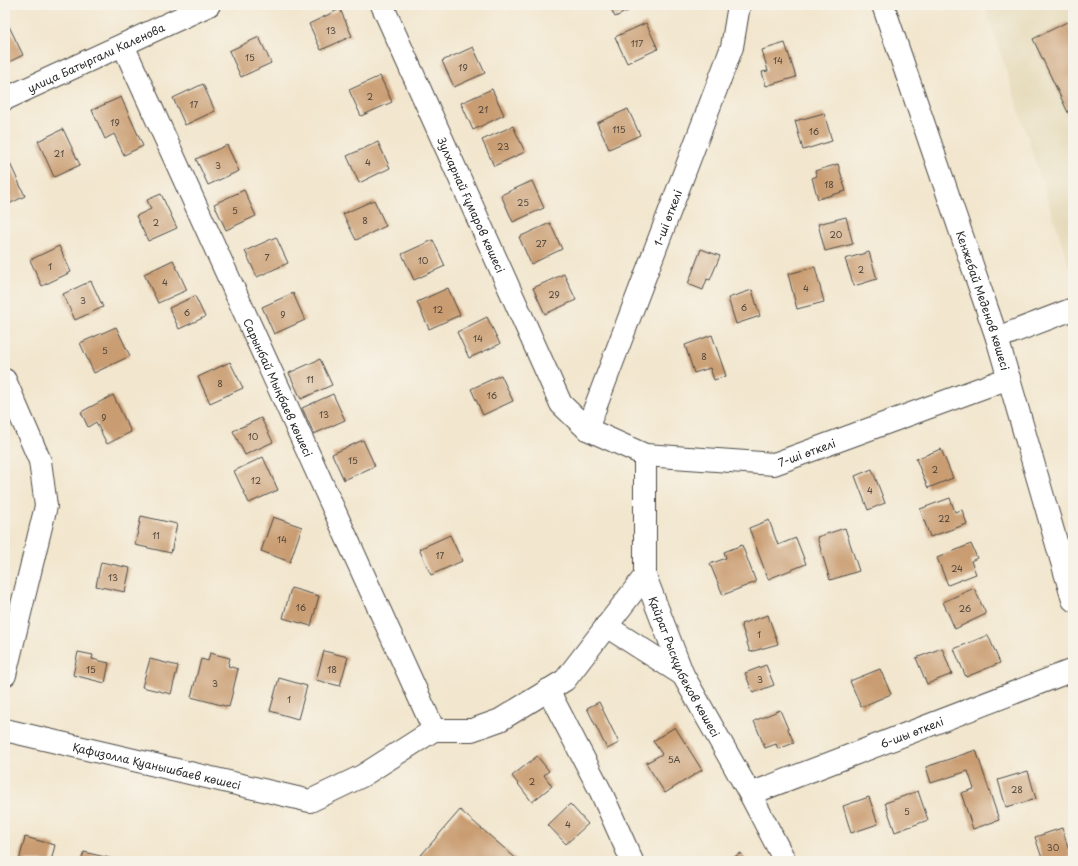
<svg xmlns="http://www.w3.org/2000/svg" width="1078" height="866" font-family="'Playpen Sans',sans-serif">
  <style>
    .built { fill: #e5daba }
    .building { fill: #c99c71 }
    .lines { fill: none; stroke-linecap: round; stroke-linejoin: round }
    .minor-casing { stroke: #494743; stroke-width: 24 }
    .minor { stroke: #fff; stroke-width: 22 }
    .labels { text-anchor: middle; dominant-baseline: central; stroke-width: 3; stroke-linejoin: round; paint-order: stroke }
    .number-label { font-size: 9px; fill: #52473c }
    .street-label { font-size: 11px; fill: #2b2b2b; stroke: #f7f3e8 }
  </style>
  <rect width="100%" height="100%" fill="#f7f3e8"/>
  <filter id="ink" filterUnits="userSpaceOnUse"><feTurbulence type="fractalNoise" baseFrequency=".025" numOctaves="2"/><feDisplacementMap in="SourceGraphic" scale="8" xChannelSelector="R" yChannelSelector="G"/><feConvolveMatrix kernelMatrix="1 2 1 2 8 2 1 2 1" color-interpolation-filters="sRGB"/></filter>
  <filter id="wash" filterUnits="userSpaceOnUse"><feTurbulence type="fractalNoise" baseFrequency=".012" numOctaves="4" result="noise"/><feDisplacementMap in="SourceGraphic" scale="16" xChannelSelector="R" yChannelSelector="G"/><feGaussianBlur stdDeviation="0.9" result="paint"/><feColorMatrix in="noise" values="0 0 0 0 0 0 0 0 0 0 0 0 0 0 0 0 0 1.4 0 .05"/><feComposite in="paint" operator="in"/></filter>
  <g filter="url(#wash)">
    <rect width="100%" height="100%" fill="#f2e6ce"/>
    <polygon class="built" points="985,5 1073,5 1073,278"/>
    <g id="blocks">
      <g class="building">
        <polygon points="609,5 641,5 615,17"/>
        <polygon points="340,9 352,36 321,50 309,24"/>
        <polygon points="5,18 23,55 5,64"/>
        <polygon points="1067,22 1073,36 1073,123 1033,39"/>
        <polygon points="646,23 658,49 627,63 615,37"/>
        <polygon points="259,37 271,63 241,77 229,51"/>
        <polygon points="785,43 796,77 766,86 762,72 768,71 762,50"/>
        <polygon points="473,47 485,73 454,87 442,61"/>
        <polygon points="380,76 392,102 361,116 349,90"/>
        <polygon points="203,84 215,111 185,125 173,98"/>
        <polygon points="492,89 504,115 473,130 461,103"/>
        <polygon points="121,97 143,146 124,155 114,134 105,139 92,110"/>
        <polygon points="628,109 640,135 609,149 597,123"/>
        <polygon points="824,113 832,141 803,150 795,121"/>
        <polygon points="513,126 525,152 494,166 482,140"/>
        <polygon points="63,129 80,165 54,177 38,141"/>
        <polygon points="378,142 390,168 359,183 347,156"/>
        <polygon points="227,145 239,171 208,185 196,159"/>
        <polygon points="7,157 25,196 5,206 5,158"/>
        <polygon points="838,164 846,191 818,199 812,178 817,176 815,171"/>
        <polygon points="532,181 544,208 513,222 501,195"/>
        <polygon points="244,190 256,216 226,230 214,204"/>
        <polygon points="161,194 177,228 148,241 136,216 151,209 147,200"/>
        <polygon points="374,200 386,226 356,240 343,214"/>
        <polygon points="846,217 853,244 825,251 818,224"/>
        <polygon points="550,223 562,249 531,264 519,237"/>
        <polygon points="276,237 288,263 257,277 245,251"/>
        <polygon points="433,240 445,266 414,280 402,254"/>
        <polygon points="59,246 71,272 42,286 30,260"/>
        <polygon points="701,249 720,256 710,280 707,279 703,290 688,284"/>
        <polygon points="869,252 877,279 854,286 845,259"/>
        <polygon points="173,260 187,290 158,303 144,274"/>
        <polygon points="815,267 824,302 797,309 788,274"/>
        <polygon points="564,274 576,300 545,314 533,288"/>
        <polygon points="91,281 103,307 75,320 63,294"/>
        <polygon points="448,288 460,315 429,329 417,302"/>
        <polygon points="752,290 760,316 736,324 728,298"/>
        <polygon points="293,293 305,320 274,334 262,307"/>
        <polygon points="195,296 205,317 179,329 169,308"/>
        <polygon points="487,317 500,344 469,358 457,332"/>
        <polygon points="116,327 130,356 94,373 80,343"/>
        <polygon points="712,335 726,376 714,380 710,368 694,373 685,345"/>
        <polygon points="320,359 332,385 301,399 289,373"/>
        <polygon points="230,362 243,388 210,403 198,377"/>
        <polygon points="501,375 513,401 483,415 471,389"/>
        <polygon points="333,394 345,420 314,434 302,408"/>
        <polygon points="113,395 131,432 107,444 96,422 88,427 81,412"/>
        <polygon points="261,418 273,442 245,455 233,431"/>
        <polygon points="363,440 375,466 344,480 332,454"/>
        <polygon points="941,449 953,478 928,488 916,459"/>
        <polygon points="263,457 278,490 249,503 234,471"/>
        <polygon points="872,469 885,503 868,510 855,476"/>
        <polygon points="950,498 955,512 962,510 967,524 930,537 920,509"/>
        <polygon points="141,516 177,524 171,553 135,545"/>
        <polygon points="273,517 302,527 290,562 261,551"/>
        <polygon points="769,520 778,545 796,538 806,564 768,579 749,528"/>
        <polygon points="845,528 859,571 830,580 817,537"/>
        <polygon points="450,535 462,561 431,575 419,549"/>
        <polygon points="971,544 977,558 971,561 976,574 948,585 937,558"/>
        <polygon points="742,545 756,582 723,595 710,564 726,558 724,552"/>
        <polygon points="101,562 130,568 125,592 96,586"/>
        <polygon points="291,588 319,596 311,626 283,618"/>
        <polygon points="974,588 986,614 955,629 943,602"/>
        <polygon points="768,615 778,644 750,652 741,624"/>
        <polygon points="988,635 1000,663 966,677 954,649"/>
        <polygon points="942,648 952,674 927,684 916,658"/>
        <polygon points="324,651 348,657 340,686 316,680"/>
        <polygon points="78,652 93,655 92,659 109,663 105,683 73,675"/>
        <polygon points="210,653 230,658 228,666 238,669 229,707 191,697 201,659 208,661"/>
        <polygon points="150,659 178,666 171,694 142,687"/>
        <polygon points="766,665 774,685 753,693 745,673"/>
        <polygon points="880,669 891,694 861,707 850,681"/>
        <polygon points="279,678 307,686 298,719 270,711"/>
        <polygon points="599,702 619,743 607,749 587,708"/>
        <polygon points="780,710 794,743 778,749 776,744 765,748 754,721"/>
        <polygon points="675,727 702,770 665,793 646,763 662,754 653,741"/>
        <polygon points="976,750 999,820 973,829 961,793 974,789 968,771 931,783 926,767"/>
        <polygon points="537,756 549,771 544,775 552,786 532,802 512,776"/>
        <polygon points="1028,771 1036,799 1006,807 998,780"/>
        <polygon points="918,791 928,820 895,832 885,803"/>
        <polygon points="869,797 878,824 851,833 843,806"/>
        <polygon points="570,804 588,824 566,844 548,825"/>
        <polygon points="460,810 519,861 416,861"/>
        <polygon points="1062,828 1071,857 1059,861 1043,861 1035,837"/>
        <polygon points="25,837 55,845 51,861 19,861"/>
        <polygon points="84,852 118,860 118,861 81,861"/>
        <polygon points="741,853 746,861 727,861"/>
      </g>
    </g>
  </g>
  <g filter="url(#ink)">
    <use href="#blocks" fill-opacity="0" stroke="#494743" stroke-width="1"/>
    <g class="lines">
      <defs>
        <g id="minor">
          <path id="s1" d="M382,5L561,404L587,429L645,455L774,464L1009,378"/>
          <path id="s2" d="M883,5L997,338L1073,600"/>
          <path id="s3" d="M123,45L434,730"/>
          <path id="s4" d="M5,99L209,5"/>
          <polyline points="997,338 1073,309"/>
          <polyline points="5,380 40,461 46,506 5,675"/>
          <path id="s5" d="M587,429L732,47L739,5"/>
          <path id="s6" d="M645,455V576L683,675L750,794L785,861"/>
          <polyline points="606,626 683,675"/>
          <polyline points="548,690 601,792 632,861"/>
          <path id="s7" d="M5,730L310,801L362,776L434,730H472L500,720L565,680L645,576"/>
          <path id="s8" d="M750,794L1073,670"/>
        </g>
      </defs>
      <use href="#minor" class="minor-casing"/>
      <use href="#minor" class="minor"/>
    </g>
  </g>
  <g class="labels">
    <g class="number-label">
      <text x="331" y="30">13</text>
      <text x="637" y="43">117</text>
      <text x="250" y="57">15</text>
      <text x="778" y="60">14</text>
      <text x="463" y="67">19</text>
      <text x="370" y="96">2</text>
      <text x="194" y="104">17</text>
      <text x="483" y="109">21</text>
      <text x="115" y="122">19</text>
      <text x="619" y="129">115</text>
      <text x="814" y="131">16</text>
      <text x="503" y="146">23</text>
      <text x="59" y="153">21</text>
      <text x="368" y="162">4</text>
      <text x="218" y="165">3</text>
      <text x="829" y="184">18</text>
      <text x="523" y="202">25</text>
      <text x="235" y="210">5</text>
      <text x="365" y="220">8</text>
      <text x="156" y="222">2</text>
      <text x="836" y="234">20</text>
      <text x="541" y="243">27</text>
      <text x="267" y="257">7</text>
      <text x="423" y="260">10</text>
      <text x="50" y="266">1</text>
      <text x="861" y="269">2</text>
      <text x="165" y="282">4</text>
      <text x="806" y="288">4</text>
      <text x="554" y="294">29</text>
      <text x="83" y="300">3</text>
      <text x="744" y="307">6</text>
      <text x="438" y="309">12</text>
      <text x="187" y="312">6</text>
      <text x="283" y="314">9</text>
      <text x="478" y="338">14</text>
      <text x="105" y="350">5</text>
      <text x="704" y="356">8</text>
      <text x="310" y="379">11</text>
      <text x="220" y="383">8</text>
      <text x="492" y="395">16</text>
      <text x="324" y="414">13</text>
      <text x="104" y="417">9</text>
      <text x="253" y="436">10</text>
      <text x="353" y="460">15</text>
      <text x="935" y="469">2</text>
      <text x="256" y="480">12</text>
      <text x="870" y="490">4</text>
      <text x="944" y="518">22</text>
      <text x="156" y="535">11</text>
      <text x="282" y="539">14</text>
      <text x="440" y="555">17</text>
      <text x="957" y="568">24</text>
      <text x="113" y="577">13</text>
      <text x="301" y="607">16</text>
      <text x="965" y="608">26</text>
      <text x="759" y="634">1</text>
      <text x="91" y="669">15</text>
      <text x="332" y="669">18</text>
      <text x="760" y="679">3</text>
      <text x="215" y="683">3</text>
      <text x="289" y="699">1</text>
      <text x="674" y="759">5А</text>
      <text x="532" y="781">2</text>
      <text x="1017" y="789">28</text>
      <text x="907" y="811">5</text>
      <text x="568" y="824">4</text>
      <text x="1053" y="847">30</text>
    </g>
    <g class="street-label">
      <text stroke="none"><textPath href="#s4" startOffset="100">улица Батыргали Каленова</textPath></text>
      <text stroke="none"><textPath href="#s1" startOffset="219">Зулхарнай Ғұмаров көшесі</textPath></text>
      <text stroke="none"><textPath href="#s5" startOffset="226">1-ші өткелі</textPath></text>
      <text stroke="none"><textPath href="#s2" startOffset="312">Кенжебай Меденов көшесі</textPath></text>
      <text stroke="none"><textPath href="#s3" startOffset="376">Сарынбай Мыңбаев көшесі</textPath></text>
      <text stroke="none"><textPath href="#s1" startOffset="701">7-ші өткелі</textPath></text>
      <text stroke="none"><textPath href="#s6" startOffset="220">Қайрат Рысқұлбеков көшесі</textPath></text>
      <text stroke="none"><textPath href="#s8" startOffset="173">6-шы өткелі</textPath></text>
      <text stroke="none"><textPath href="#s7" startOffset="156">Қафизолла Қуанышбаев көшесi</textPath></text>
    </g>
  </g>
  <rect width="1078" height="866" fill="none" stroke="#f7f3e8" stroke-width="20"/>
</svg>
